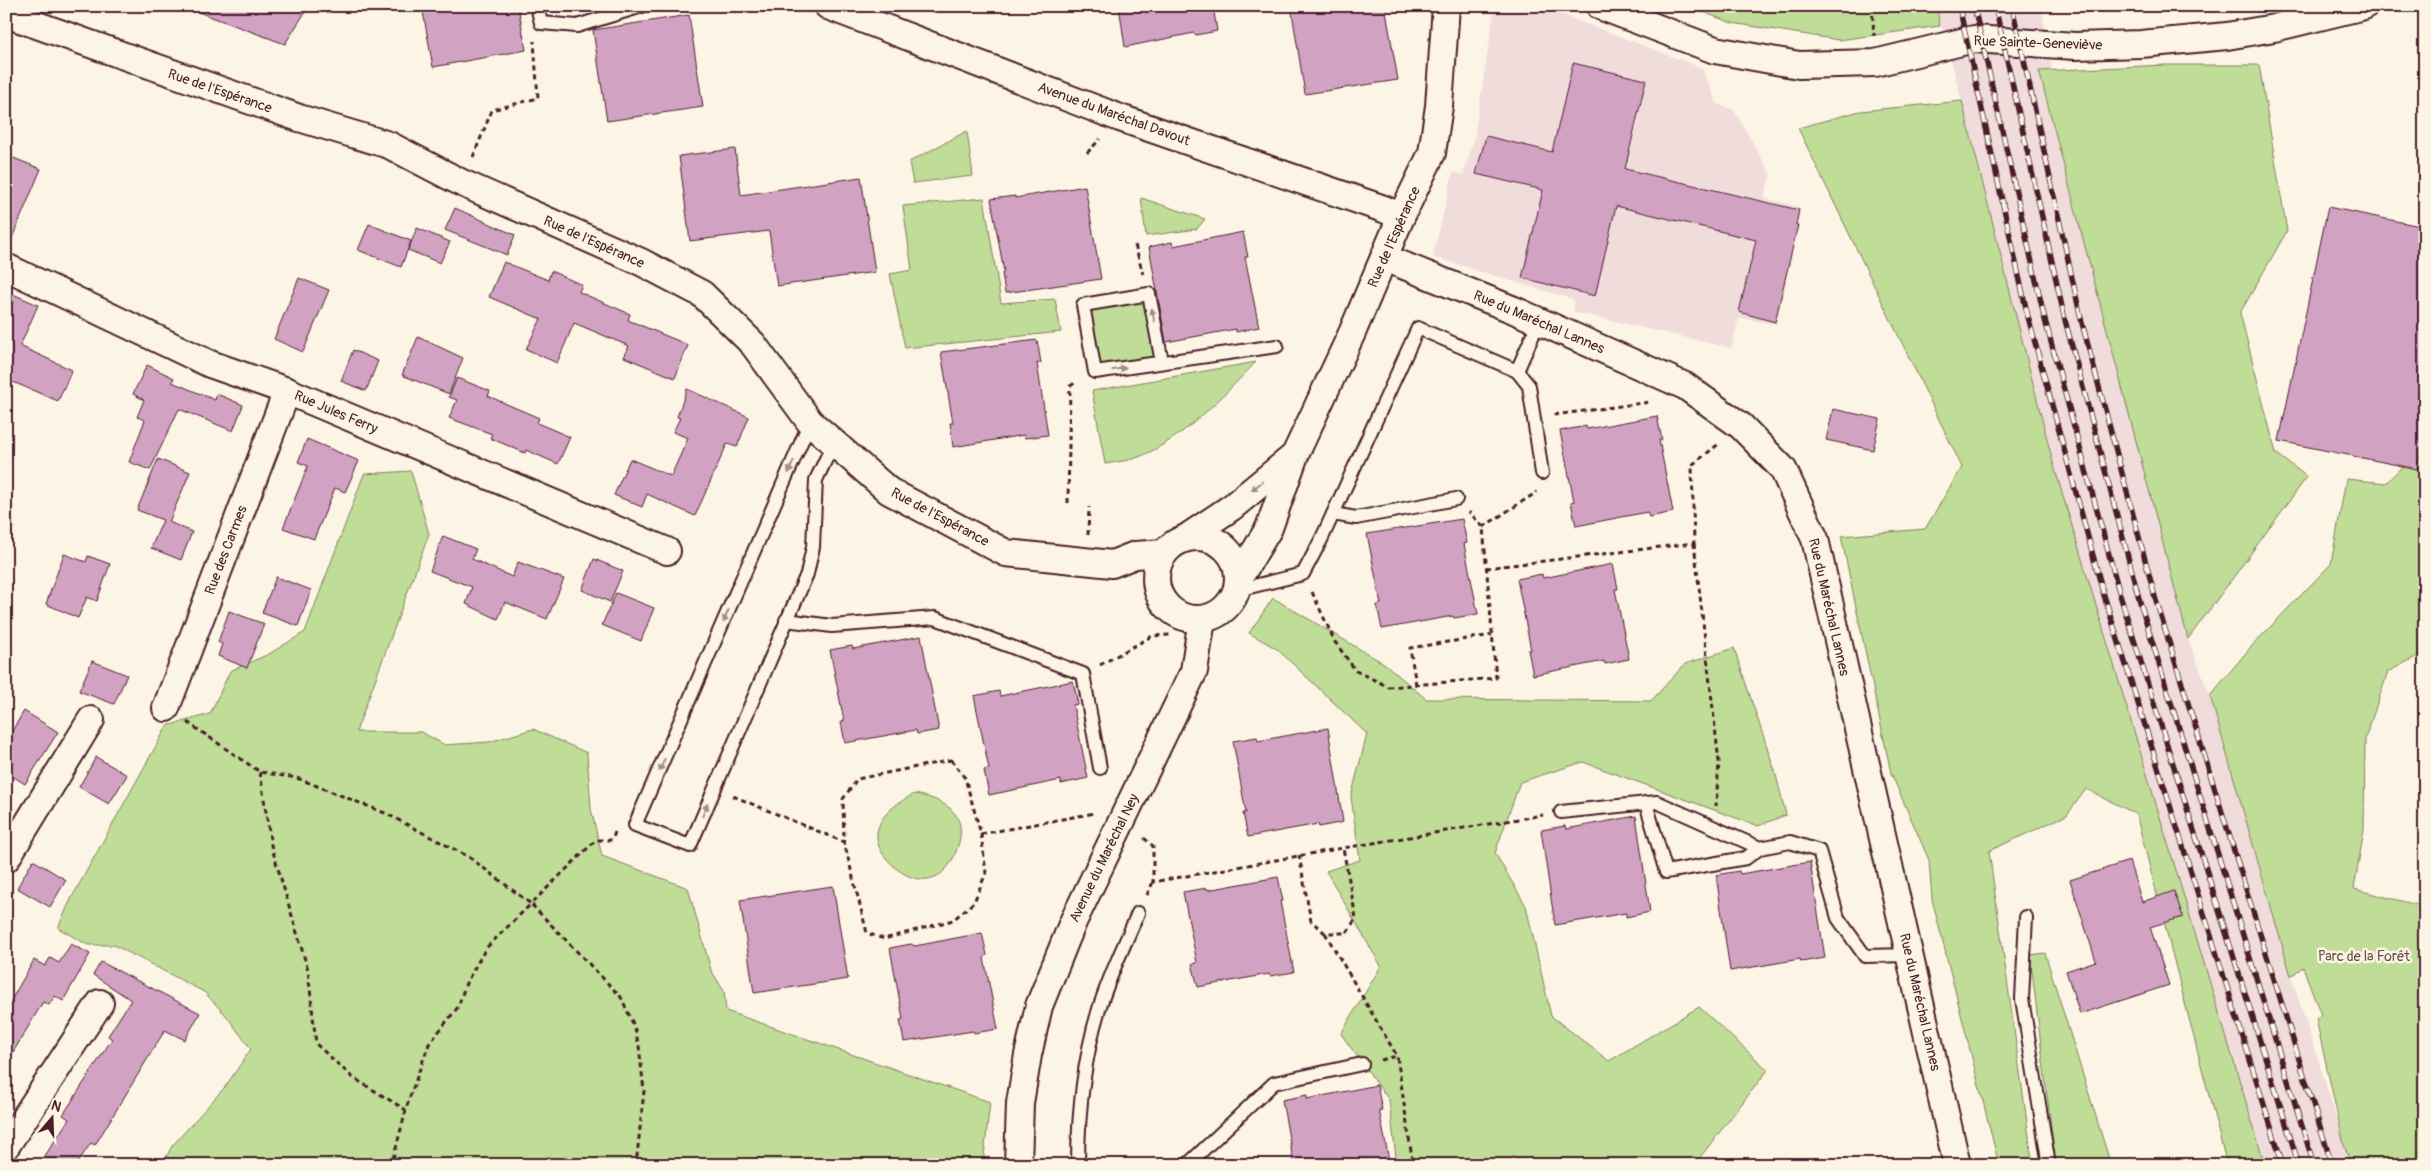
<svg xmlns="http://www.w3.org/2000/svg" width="2431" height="1171" font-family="Pangolin,sans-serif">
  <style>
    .built { fill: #efdcdb }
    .green { fill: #bfdd96; stroke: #847e60 }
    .building { fill: #d2a2c3; stroke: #4a1f2b }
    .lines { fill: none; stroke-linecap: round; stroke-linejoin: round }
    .lane-casing { stroke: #4a1f2b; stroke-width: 16 }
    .street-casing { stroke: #4a1f2b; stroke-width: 30 }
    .path { stroke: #4a1f2b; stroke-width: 3; stroke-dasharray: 5 4; stroke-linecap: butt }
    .lane { stroke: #fcf5e5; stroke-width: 12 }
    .street { stroke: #fcf5e5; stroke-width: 26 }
    .rail-casing { stroke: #4a1f2b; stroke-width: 5.5 }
    .rail { stroke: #fcf5e5; stroke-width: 4; stroke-dasharray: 11; stroke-linecap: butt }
    .oneway { fill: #a38a88 }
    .labels { text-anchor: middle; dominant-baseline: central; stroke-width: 5; stroke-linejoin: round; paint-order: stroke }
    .street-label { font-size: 14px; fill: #4a1f2b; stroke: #fcf5e5 }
    .park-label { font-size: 14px; fill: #674e46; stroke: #fcf5e5 }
  </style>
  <rect width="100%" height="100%" fill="#fcf5e5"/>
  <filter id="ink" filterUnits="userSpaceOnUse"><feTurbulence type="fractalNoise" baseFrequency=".02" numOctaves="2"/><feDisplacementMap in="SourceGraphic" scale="10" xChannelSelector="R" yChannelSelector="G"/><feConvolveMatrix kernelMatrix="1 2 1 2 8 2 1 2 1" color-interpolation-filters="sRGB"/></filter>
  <g filter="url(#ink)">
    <g class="built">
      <polygon points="1495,6 1540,6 1702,68 1717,104 1734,110 1771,175 1764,198 1800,207 1776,324 1739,318 1731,348 1574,312 1574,300 1433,257 1453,172 1463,175 1474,138"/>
      <polygon points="1936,6 2041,6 2076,208 2188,639 2210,696 2291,976 2352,1165 2239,1165 2053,463 1962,101"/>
    </g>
    <g class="green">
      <polygon points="1687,6 1936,6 1940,26 1839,40 1732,23"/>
      <polygon points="2165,65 2259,65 2287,231 2240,313 2276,453 2307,477 2188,639 2039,71"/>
      <polygon points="1962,101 2053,463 2265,1165 2227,1165 2136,814 2086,789 2067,815 1989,851 2032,1158 2055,1159 2030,955 2045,953 2111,1165 1999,1165 1932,899 1929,860 1891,773 1841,536 1925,529 1962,467 1798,128 1860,111"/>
      <polygon points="967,131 973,176 913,183 909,162"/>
      <polygon points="984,198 1001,303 1055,299 1061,332 905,348 890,274 912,270 903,206"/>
      <polygon points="1141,198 1205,219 1197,229 1146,236"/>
      <polygon points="1145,300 1156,359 1099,367 1089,308"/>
      <path d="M1256,362C1223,396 1185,438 1139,457C1129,461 1116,462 1105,464L1092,391Z"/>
      <polygon points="2425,443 2425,652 2388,672 2365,739 2364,830 2354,889 2425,907 2425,1165 2351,1165 2344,1144 2316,1019 2321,1015 2303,967 2291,976 2210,696 2249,649 2331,564 2346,479 2386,483"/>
      <polygon points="411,471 429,534 356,732 421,732 445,745 489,742 533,729 587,753 591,809 602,856 688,888 711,970 724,991 726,1011 990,1102 983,1165 162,1165 172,1146 225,1087 251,1049 225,1014 204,992 114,945 88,945 58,928 71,899 167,726 210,714 230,671 269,654 305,632 364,474"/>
      <polygon points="1273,598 1385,664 1426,699 1651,701 1685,664 1734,648 1775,771 1786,815 1758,826 1583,762 1520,782 1495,853 1526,906 1551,1016 1609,1061 1699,1007 1768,1070 1694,1165 1524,1165 1513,1156 1504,1165 1397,1165 1389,1100 1341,1034 1381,966 1326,871 1360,860 1351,797 1367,734 1277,649 1249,633"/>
      <path d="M915,794C950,801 971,817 955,854C941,889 908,885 886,858C863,830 888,806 915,794Z"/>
    </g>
    <g class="building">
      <polygon points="190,6 309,6 285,44 190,9"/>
      <polygon points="422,6 518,6 526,50 433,67"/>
      <polygon points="1119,6 1213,6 1217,31 1196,35 1194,33 1125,47"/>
      <polygon points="1291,6 1385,6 1398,80 1305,94"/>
      <polygon points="689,15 703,107 607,121 593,30"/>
      <polygon points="1573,63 1646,80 1625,169 1799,210 1796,225 1798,225 1775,322 1739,312 1756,240 1616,206 1595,296 1522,278 1543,190 1476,174 1486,136 1552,152"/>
      <polygon points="735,149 741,195 861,177 875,272 777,286 769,231 690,241 679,156"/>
      <polygon points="6,155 41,169 7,250 6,250"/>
      <polygon points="1085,186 1101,279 1005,293 1002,273 1004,272 991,199 1015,196 1015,198"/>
      <polygon points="2328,207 2425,227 2425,433 2417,469 2279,441"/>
      <polygon points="455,208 515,235 507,255 445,230"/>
      <polygon points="369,224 411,241 401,267 358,250"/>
      <polygon points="417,228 450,242 440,263 408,250"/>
      <polygon points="1243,232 1248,257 1245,257 1259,327 1236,332 1236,329 1166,342 1149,247 1172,242 1173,246"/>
      <polygon points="504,262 548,280 551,271 582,285 579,292 630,314 628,320 688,345 675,378 624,357 629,346 574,323 557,363 526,349 541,319 489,297"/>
      <polygon points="299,278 329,290 303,352 274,339"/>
      <polygon points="6,291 38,305 20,346 72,370 58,401 6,379"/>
      <polygon points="418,337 463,358 449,394 402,375"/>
      <polygon points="1037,340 1041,363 1037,363 1048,435 1025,438 1024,435 953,447 950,423 953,423 941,352"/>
      <polygon points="353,350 378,361 366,391 341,381"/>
      <polygon points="147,365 174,378 172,382 215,400 217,394 243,405 233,431 179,409 150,470 129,462 145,420 137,417 144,400 133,394"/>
      <polygon points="457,378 490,391 488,396 539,418 537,423 570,437 558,464 526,450 525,453 490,438 492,434 449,418 457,400 449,397"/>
      <polygon points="687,389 749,417 737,447 727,444 695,516 647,494 642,507 614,495 630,459 671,476 688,438 673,432 680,418 677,417"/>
      <polygon points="1833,409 1880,419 1873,450 1826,440"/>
      <polygon points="1657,416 1662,440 1659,440 1673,512 1649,517 1647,512 1576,526 1571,502 1574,501 1560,431 1586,426 1587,429"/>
      <polygon points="307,439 359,461 345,492 335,488 314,539 283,528 308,466 298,462"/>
      <polygon points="158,459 190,472 169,522 192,532 181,560 151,548 163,520 137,510"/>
      <polygon points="1462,519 1467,543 1464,544 1478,614 1454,618 1453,616 1382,629 1377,605 1381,604 1367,534"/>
      <polygon points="443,536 476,549 472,559 512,577 518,562 564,579 547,619 505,602 498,619 466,604 472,587 430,571"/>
      <polygon points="64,554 86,562 88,556 110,564 97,601 87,597 78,618 46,604"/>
      <polygon points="594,559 623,571 610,602 582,590"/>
      <polygon points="1613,564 1618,589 1615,589 1629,659 1605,664 1604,661 1533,675 1528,650 1531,650 1517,579 1542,574 1543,578"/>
      <polygon points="276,577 311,590 298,626 262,613"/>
      <polygon points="616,593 654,608 641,641 602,625"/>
      <polygon points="229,611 264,624 247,668 218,656 222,644 218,642"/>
      <polygon points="921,636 939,730 917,734 916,730 845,743 841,722 844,721 830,650 852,646 853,649"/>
      <polygon points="92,661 127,675 114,704 79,691"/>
      <polygon points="1073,681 1078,704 1073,705 1088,778 1061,784 1061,780 989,795 984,770 989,769 974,696 999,691 1000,696"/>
      <polygon points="24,711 58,732 25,784 6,772 6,741"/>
      <polygon points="1328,728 1343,822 1319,827 1318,824 1248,837 1243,813 1246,813 1233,741 1257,737 1258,741"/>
      <polygon points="96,757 127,775 109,804 79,787"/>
      <polygon points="1636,816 1650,912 1626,917 1626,913 1555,925 1541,830 1565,826 1566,829"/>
      <polygon points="33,860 66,880 50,907 17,888"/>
      <polygon points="2129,861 2142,902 2174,891 2183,917 2150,927 2169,985 2080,1014 2066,971 2096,961 2070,880"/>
      <polygon points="1810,862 1825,958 1801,962 1800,959 1730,971 1716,875 1739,871 1740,874"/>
      <polygon points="1278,877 1283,901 1280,901 1294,972 1270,976 1269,974 1198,987 1192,964 1197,963 1183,892 1207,888 1208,890"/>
      <polygon points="833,886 848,979 754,993 740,900"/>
      <polygon points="982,933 987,955 984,958 998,1029 974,1033 973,1031 904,1042 900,1020 903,1019 890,948 911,944 915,946"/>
      <polygon points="71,944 90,954 63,1001 55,996 49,1005 43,1002 6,1064 6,1009 34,960 45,966 50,958 59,963"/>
      <polygon points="101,962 200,1013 185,1040 165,1030 95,1145 91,1143 76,1165 39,1165 69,1119 63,1115 112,1039 108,1036 131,1000 93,975"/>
      <polygon points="1377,1085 1382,1110 1379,1110 1390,1165 1294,1165 1282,1100 1307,1095 1307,1099"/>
    </g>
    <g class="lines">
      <defs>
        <g id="lane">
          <polyline points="537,6 541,23 577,26 642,6"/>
          <polyline points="1162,362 1149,294 1083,305 1095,372 1277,346"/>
          <polyline points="1517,371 1539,321"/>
          <polyline points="810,422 635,825 690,846 807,574 813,547 816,480 834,442"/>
          <polyline points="1333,514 1356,518 1456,499"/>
          <polyline points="1237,590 1303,574 1322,538 1418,328 1517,371 1529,386 1542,473"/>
          <polyline points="786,620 832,626 935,618 1083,674 1100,768"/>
          <polyline points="1646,803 1666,872 1746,858 1760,848"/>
          <polyline points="1561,812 1657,802 1760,848 1790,842 1819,851 1838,918 1865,956 1909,955"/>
          <polyline points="2026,917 2022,999 2049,1165"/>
          <path d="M1078,1165C1078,1113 1084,1058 1099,1009C1109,976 1125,944 1138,913"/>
          <polyline points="1187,1165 1274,1083 1362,1064"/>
        </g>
        <g id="street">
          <polyline points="828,6 1120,118 1384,209 1401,217"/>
          <polyline points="1600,6 1715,50 1799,65 1875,63 1974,39 2075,46 2141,44 2227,36 2274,28 2364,6"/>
          <polyline points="6,14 299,118 389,145 462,183 641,262 702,294 753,344 810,422 889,491 1006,553 1112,564 1135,555 1164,553"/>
          <polyline points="1385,258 1514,310 1685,386 1741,426 1783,469 1815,539 1957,1165"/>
          <polyline points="6,267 210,364 287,391 667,551"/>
          <circle cx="1197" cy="578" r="41"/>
          <polyline points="1186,538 1232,507 1294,456"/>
          <polyline points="1239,578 1269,528 1295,455 1352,333 1401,217 1432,153 1439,106 1446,6"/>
          <polyline points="166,708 287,391"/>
          <polyline points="6,859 91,720"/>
          <polyline points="6,1146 100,1003"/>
          <polyline points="1018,1165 1020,1103 1028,1055 1039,1006 1073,922 1194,671 1202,619"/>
        </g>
      </defs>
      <use href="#lane" class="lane-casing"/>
      <use href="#street" class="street-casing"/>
      <g class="path">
        <polyline points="1872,6 1874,36"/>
        <polyline points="1087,153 1100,139"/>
        <polyline points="473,157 492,110 538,98 534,41"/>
        <polyline points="1135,245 1143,274"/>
        <polyline points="1554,415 1650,402 1651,400"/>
        <polyline points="1068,503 1070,386 1077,382"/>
        <polyline points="1483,527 1537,492"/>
        <polyline points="1088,535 1089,507"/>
        <polyline points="1694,543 1719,762 1716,806"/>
        <polyline points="1486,568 1694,543 1692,465 1720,443"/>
        <polyline points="1312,592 1335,642 1356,671 1389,687 1496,678 1483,527 1469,512"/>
        <polyline points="1100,665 1152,636 1171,635"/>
        <polyline points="1416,685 1410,648 1492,635"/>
        <polyline points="187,722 260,772 297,778 385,813 469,857 531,904 486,948 466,983 458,1007 429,1044 409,1099 393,1159 393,1165"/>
        <polygon points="951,760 965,778 981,834 986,873 974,902 953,920 884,939 867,933 844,842 843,799 857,779"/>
        <polyline points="260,772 271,845 308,970 316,1044 352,1077 406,1110"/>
        <polyline points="733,796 844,842"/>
        <polyline points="615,832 612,840 596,840 531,904 621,997 634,1026 639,1046 644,1091 636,1165"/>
        <polyline points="981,834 1095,813"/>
        <polyline points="1144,838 1153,846 1153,882 1343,848 1543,815"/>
        <polyline points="1299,855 1311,921 1325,933 1347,933 1356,918 1343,848"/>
        <polyline points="1147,895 1153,882"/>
        <polyline points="1325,933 1397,1056 1413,1165"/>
        <polyline points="1381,1060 1397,1056"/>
      </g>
      <use href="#lane" class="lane"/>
      <use href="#street" class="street"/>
      <defs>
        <g id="rail">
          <polyline points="1959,6 2028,317 2103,592 2283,1165"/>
          <polyline points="1974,6 2045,320 2120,595 2299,1165"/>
          <polyline points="1995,6 2065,320 2140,602 2314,1165"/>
          <polyline points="2012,6 2082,323 2155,597 2332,1165"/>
        </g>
      </defs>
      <use href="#rail" class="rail-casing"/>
      <use href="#rail" class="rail"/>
    </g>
    <defs><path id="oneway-solid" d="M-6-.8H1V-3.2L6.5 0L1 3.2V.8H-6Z" transform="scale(1.25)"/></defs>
    <g class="oneway">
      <use href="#oneway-solid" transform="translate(1153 315) rotate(-101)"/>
      <use href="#oneway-solid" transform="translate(1119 369) rotate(-9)"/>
      <use href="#oneway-solid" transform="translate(791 467) rotate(113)"/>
      <use href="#oneway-solid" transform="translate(1257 486) rotate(141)"/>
      <use href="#oneway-solid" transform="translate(726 616) rotate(113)"/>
      <use href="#oneway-solid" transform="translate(662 765) rotate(113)"/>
      <use href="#oneway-solid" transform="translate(705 810) rotate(-67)"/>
    </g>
  </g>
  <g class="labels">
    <g class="street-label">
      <text transform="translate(2038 43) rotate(2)">Rue Sainte-Geneviève</text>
      <text transform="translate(220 91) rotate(19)">Rue de l'Espérance</text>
      <text transform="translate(1114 114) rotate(20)">Avenue du Maréchal Davout</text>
      <text transform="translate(1394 237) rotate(-66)">Rue de l'Espérance</text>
      <text transform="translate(594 242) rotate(24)">Rue de l'Espérance</text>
      <text transform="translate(1539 322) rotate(23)">Rue du Maréchal Lannes</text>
      <text transform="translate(336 412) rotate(23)">Rue Jules Ferry</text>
      <text transform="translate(940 517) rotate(28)">Rue de l'Espérance</text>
      <text transform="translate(226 550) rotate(-69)">Rue des Carmes</text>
      <text transform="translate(1829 607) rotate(77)">Rue du Maréchal Lannes</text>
      <text transform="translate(1104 858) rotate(-64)">Avenue du Maréchal Ney</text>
      <text transform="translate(1920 1002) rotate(77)">Rue du Maréchal Lannes</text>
    </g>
    <g class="park-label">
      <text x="2364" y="956">Parc de la Forêt</text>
    </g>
  </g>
  <rect width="2431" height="1171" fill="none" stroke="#fcf5e5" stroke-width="25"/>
  <rect x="12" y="12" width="2406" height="1146" fill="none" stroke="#4a1f2b" stroke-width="2" filter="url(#ink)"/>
  <g transform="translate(52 1118) rotate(19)" stroke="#fcf5e5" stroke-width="4" paint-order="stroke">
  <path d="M0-4L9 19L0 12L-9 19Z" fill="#4a1f2b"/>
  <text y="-8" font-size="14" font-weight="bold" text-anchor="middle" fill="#4a1f2b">N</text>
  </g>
</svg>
